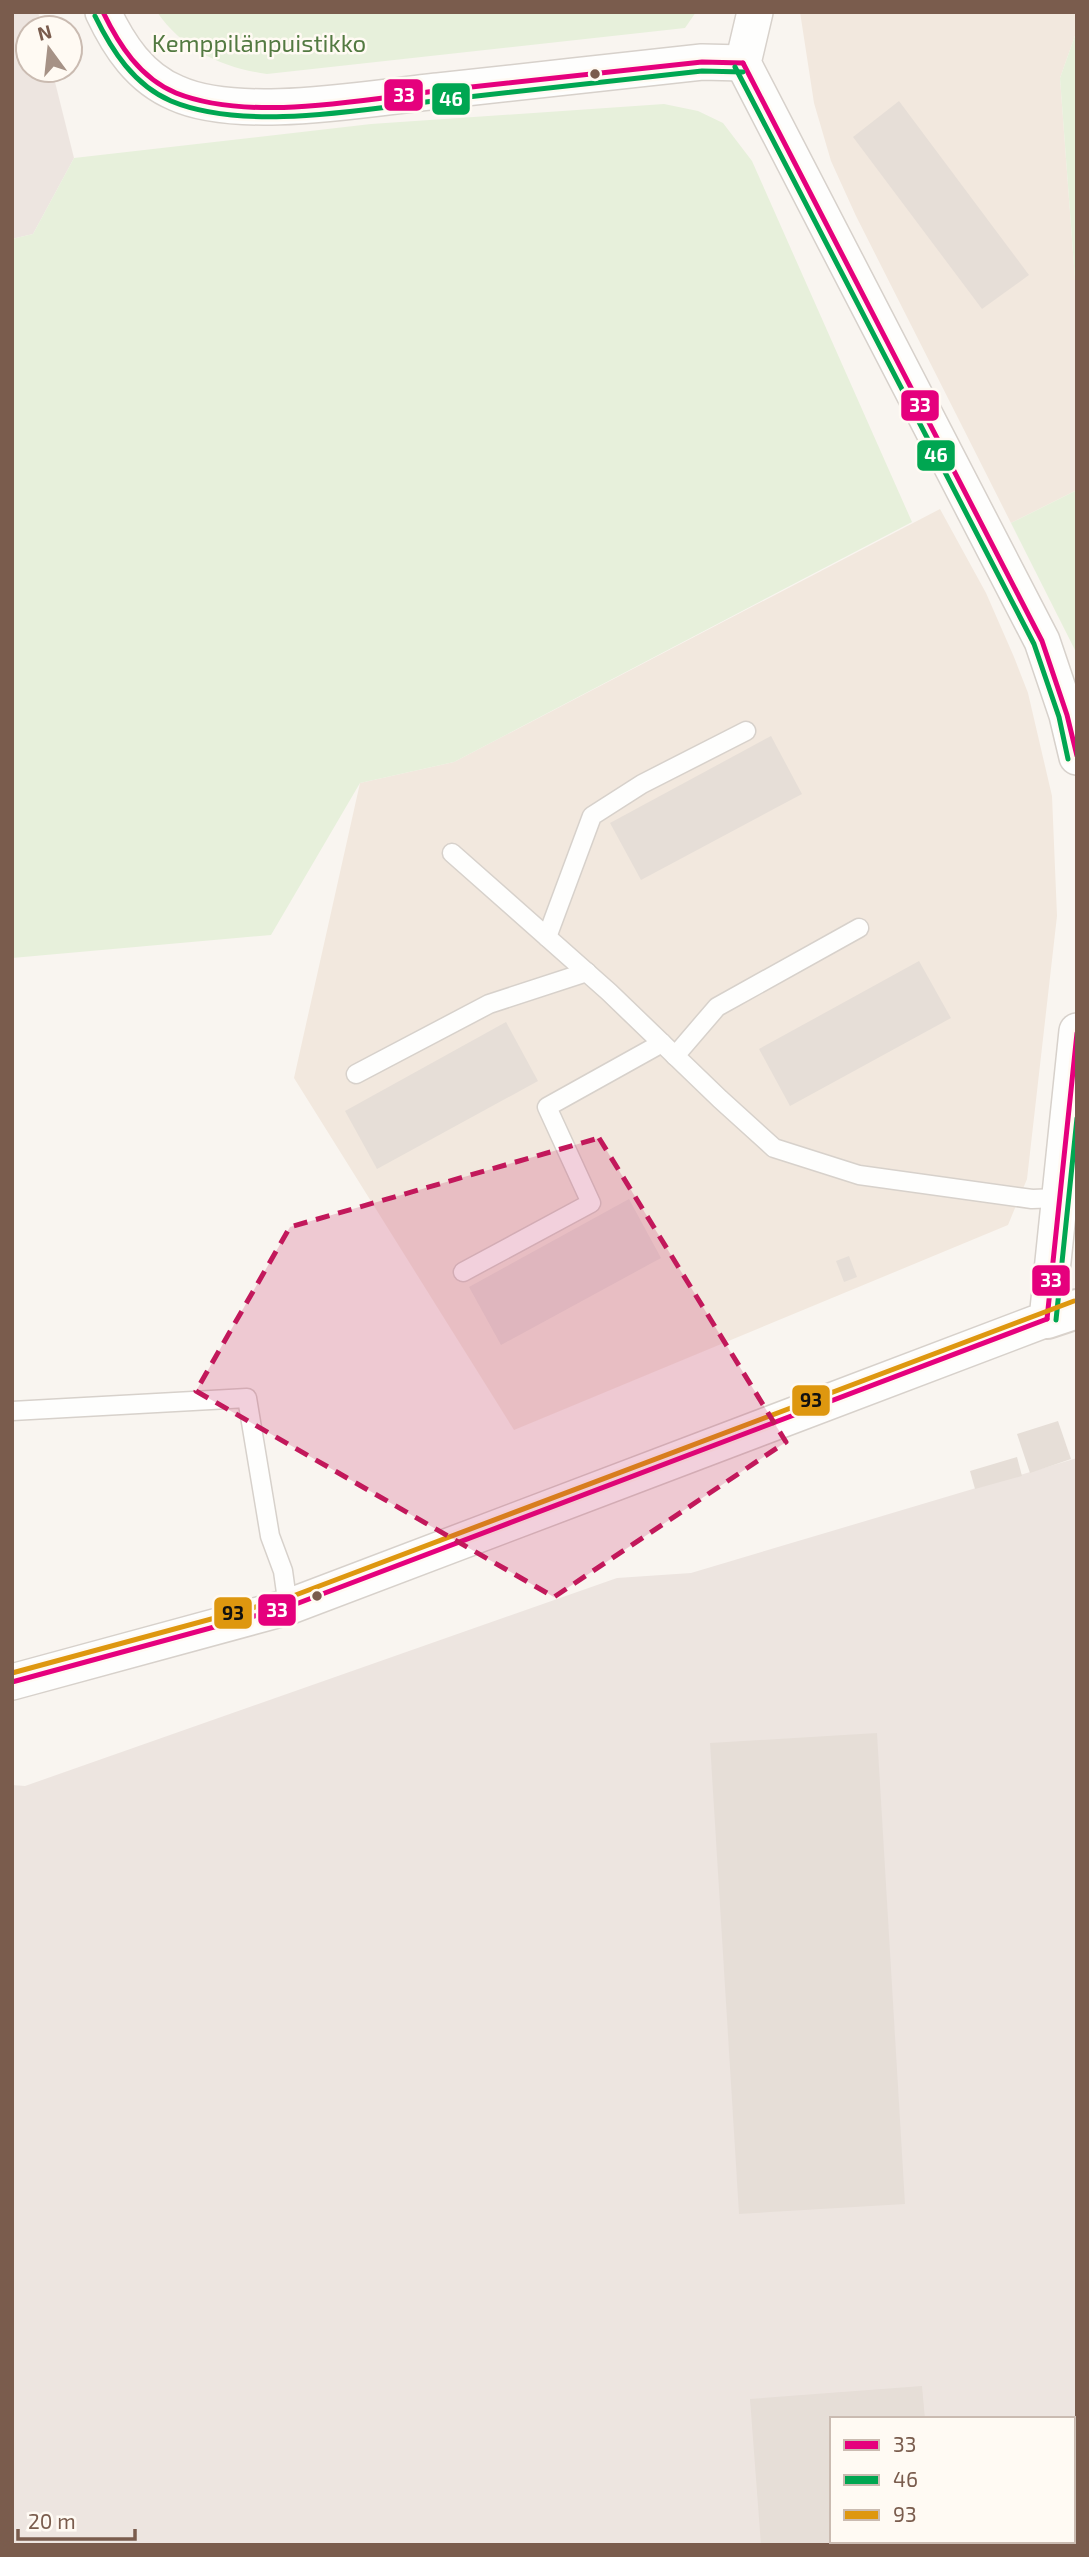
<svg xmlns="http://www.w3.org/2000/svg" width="1089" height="2557" font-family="'Exo 2',sans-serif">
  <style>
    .residential { fill: #f2e8de }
    .industrial { fill: #ede5e0; fill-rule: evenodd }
    .green { fill: #e7f0db }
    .building { fill: #e6ded7 }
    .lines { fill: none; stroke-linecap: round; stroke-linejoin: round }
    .lane-casing { stroke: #d7d1cb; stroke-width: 21 }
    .street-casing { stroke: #d7d1cb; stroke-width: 38 }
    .secondary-casing { stroke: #d9d2cb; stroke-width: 42 }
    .lane { stroke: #fefefd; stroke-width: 18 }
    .street { stroke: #fefefd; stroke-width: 35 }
    .secondary { stroke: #fefefd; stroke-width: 38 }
    .bus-1-casing { stroke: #fffaf3; stroke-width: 10 }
    .bus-2-casing { stroke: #fffaf3; stroke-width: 10 }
    .bus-3-casing { stroke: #fffaf3; stroke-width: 10 }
    .bus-1 { stroke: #e5007d; stroke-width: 5 }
    .bus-2 { stroke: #00a651; stroke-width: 5 }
    .bus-3 { stroke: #de970f; stroke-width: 5 }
    .marked { fill: #c2185b; fill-opacity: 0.2; stroke: #c2185b; stroke-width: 5; stroke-dasharray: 14 9; stroke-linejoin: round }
    .bus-dot { fill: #7a5c4d; stroke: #fffaf3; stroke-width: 2.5 }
    .labels { text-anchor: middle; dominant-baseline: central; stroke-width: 5; stroke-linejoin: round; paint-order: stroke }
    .park-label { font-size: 24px; fill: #537a41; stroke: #fffaf3 }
    .line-badge { stroke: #fffaf3; stroke-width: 2.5 }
    .badge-label { font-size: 19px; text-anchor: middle; font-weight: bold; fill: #fff }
    .pale-badge-label { font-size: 19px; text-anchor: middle; font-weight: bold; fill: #111 }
  </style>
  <rect width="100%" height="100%" fill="#f9f5f0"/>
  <g class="residential">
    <polygon points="800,12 1077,12 1077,30 1060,78 1077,306 1077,490 1011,523 856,216 831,161 814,103"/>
    <polygon points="940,509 986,593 1014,657 1028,693 1052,796 1057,916 1027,1179 1008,1225 514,1430 294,1078 360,783 454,762"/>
  </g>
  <g class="industrial">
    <polygon points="12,12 38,12 42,28 28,28 28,70 52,70 74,158 33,234 12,239"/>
    <path d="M1077,1458V2545H12V1785L25,1786L617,1578L691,1573ZM832,2419H1073V2541H832Z"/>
  </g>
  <g class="green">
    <path d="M157,12H696L685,28L267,74C223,68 183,50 157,12Z"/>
    <polygon points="1077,30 1077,306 1060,78"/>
    <polygon points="664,104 698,111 723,123 752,161 912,522 454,762 360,783 271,935 12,958 12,239 33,234 74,158 371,124"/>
    <polygon points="1077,490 1077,654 1011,523"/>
  </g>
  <g class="building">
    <polygon points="899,101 1029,275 982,309 853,137"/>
    <polygon points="771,736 802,794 641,880 610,823"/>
    <polygon points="919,961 951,1018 790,1106 759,1049"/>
    <polygon points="506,1022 538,1081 377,1169 345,1111"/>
    <polygon points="629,1199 661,1258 501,1345 469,1287"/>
    <polygon points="849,1256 857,1277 844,1282 836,1261"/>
    <polygon points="1058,1421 1071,1459 1030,1473 1017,1434"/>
    <polygon points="1017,1457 1022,1476 975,1489 970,1471"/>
    <polygon points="877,1733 905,2204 739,2214 710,1743"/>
    <polygon points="922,2386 925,2419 832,2419 832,2541 933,2541 934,2545 761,2545 750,2399"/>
  </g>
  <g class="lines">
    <defs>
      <g id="lane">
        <polyline points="452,853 609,992 720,1099 774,1148 859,1175 1032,1199 1059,1198"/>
        <polyline points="547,937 592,816 642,784 746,731"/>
        <polyline points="675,1056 717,1007 859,928"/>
        <polyline points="356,1074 489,1004 587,972"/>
        <polyline points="463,1272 591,1203 547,1107 662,1043"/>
        <polyline points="12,1411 247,1398 270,1536 283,1571 288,1607"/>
      </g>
      <g id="street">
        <path d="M103,12C119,46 140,78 176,93C239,122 369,98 438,91C526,81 614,72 702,62L743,63"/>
        <polyline points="755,12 743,63 1042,641 1067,715 1077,757"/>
        <polyline points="12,1682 288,1607 1047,1319 1077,1031"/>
      </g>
      <polyline id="secondary" points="1047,1319 1077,1309"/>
    </defs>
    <use href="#lane" class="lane-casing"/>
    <use href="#street" class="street-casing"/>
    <use href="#secondary" class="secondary-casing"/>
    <use href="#lane" class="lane"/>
    <use href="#street" class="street"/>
    <use href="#secondary" class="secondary"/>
    <defs>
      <g id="bus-1">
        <path d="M103,12C119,45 140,78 176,93C251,123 365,99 444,90C530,81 616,72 702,62L743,63"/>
        <polyline points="743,63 1042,641 1067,715 1077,756"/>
        <polyline points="1047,1319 1077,1033"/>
        <polyline points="12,1682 288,1607 1047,1319"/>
      </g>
      <g id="bus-2">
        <path d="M95,16C112,51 134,85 171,101C248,133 369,108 450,99C534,89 618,80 702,71L743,72"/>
        <polyline points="735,67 1034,644 1059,717 1068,759"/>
        <polyline points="1056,1320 1077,1118"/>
      </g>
      <polyline id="bus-3" points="12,1673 285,1599 1074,1301"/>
    </defs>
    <use href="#bus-1" class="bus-1-casing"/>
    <use href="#bus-2" class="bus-2-casing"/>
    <use href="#bus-3" class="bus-3-casing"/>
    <use href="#bus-1" class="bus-1"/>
    <use href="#bus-2" class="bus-2"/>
    <use href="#bus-3" class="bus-3"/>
  </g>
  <path class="marked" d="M599,1138L786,1442L554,1597L196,1391L290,1227Z"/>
  <g class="bus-dot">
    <circle cx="595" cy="74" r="6"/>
    <circle cx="317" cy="1596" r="6"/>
  </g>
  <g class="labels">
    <g class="park-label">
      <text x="259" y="42">Kemppilänpuistikko</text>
    </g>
  </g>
  <g class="line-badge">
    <rect x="383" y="78" width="41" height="34" rx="7" fill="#e5007d"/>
    <rect x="431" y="82" width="40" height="34" rx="7" fill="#00a651"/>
    <rect x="900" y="389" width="40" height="33" rx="7" fill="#e5007d"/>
    <rect x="916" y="439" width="40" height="33" rx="7" fill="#00a651"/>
    <rect x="1031" y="1264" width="40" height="33" rx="7" fill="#e5007d"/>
    <rect x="791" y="1384" width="40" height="33" rx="7" fill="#de970f"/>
    <rect x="257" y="1593" width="40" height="34" rx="7" fill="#e5007d"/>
    <rect x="213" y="1596" width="40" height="34" rx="7" fill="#de970f"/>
  </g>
  <g class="badge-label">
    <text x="404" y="102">33</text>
    <text x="451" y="106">46</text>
    <text x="920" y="412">33</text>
    <text x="936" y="462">46</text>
    <text x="1051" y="1287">33</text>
    <text x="277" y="1617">33</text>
  </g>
  <g class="pale-badge-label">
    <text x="811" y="1407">93</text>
    <text x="233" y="1620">93</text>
  </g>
  <rect width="1089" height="2557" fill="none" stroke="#7a5c4d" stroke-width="28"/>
  <rect x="830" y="2417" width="245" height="126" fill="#fffaf3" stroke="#cabbb1" stroke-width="2"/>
  <rect x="844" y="2440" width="35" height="10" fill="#e5007d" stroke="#cabbb1" stroke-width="2"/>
  <text x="893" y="2452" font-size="21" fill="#7a5c4d">33</text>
  <rect x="844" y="2475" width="35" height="10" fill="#00a651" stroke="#cabbb1" stroke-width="2"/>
  <text x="893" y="2487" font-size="21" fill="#7a5c4d">46</text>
  <rect x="844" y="2510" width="35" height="10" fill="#de970f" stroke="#cabbb1" stroke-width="2"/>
  <text x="893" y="2522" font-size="21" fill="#7a5c4d">93</text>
  <g transform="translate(49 49) rotate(345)"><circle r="33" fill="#fffaf3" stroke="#cabbb1" stroke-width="2"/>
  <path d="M0-5L12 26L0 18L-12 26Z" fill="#a69286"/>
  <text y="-10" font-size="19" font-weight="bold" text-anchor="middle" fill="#7a5c4d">N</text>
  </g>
  <path d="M18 2529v10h117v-10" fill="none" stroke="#7a5c4d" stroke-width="3.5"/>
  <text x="28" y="2529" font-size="21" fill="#7a5c4d" stroke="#fffaf3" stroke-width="5" paint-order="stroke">20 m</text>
</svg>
